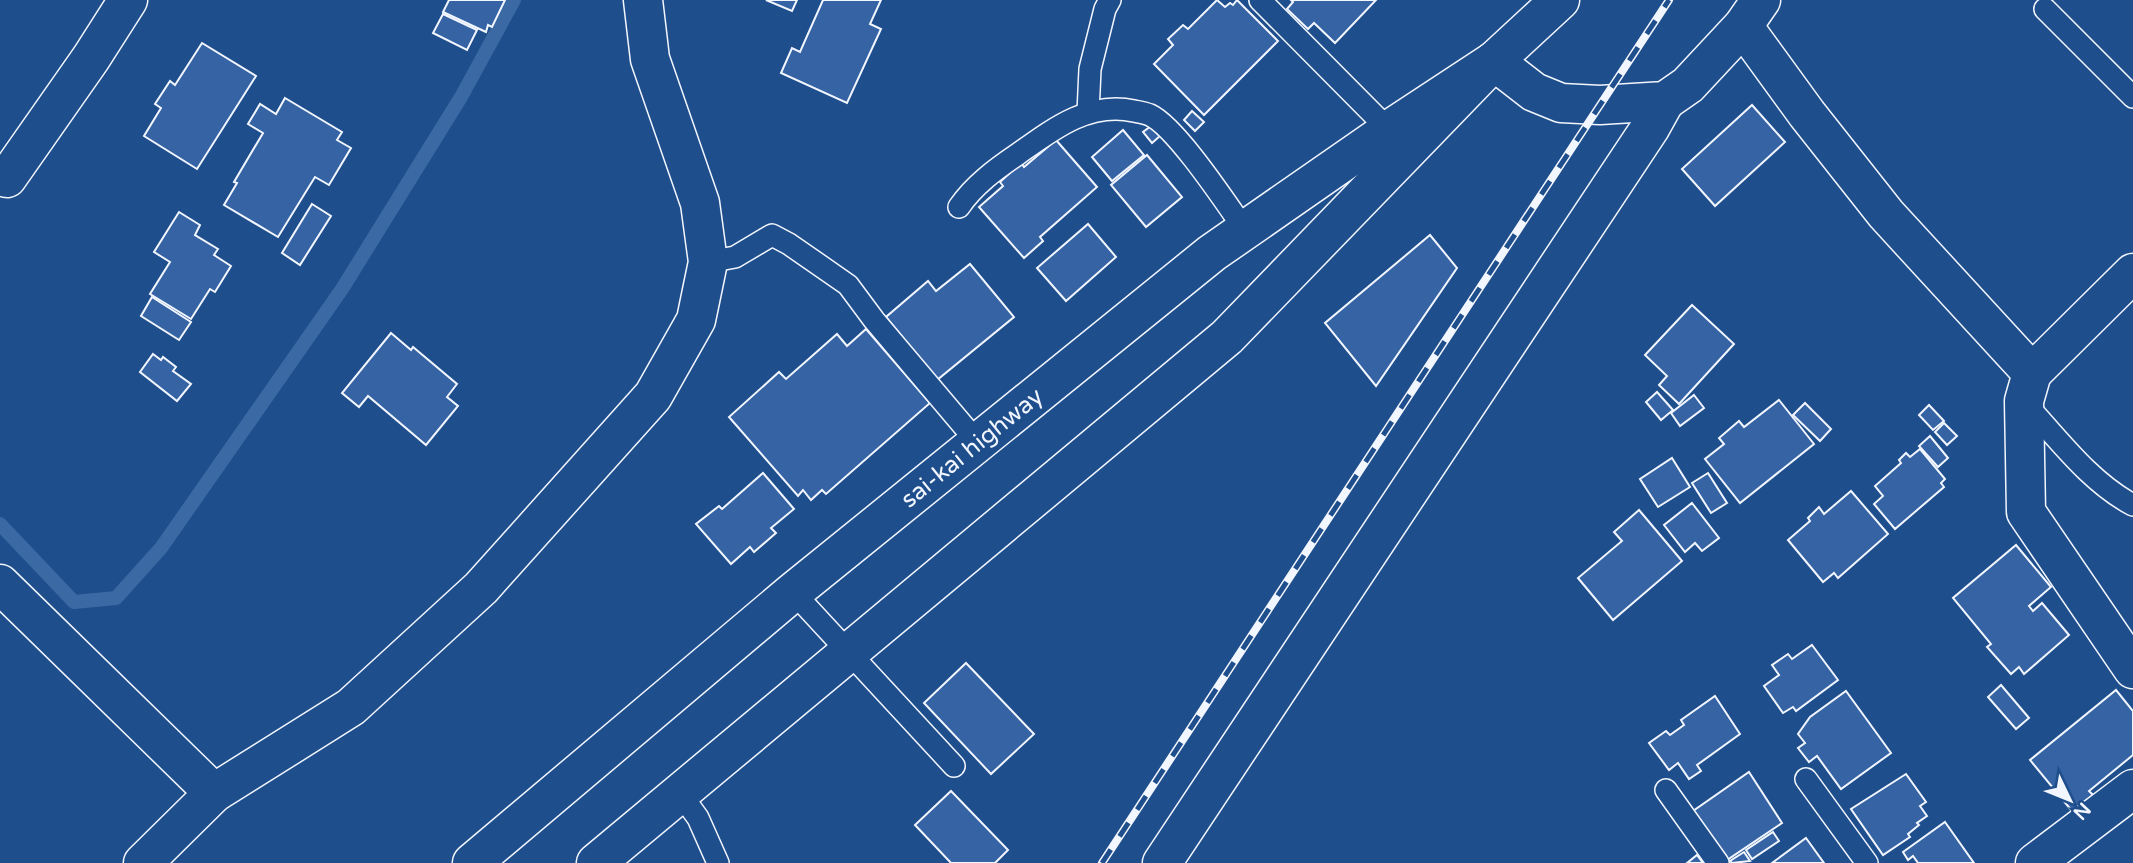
<svg xmlns="http://www.w3.org/2000/svg" width="2133" height="863" font-family="'Varela Round',sans-serif">
  <style>
    .lines { fill: none; stroke-linecap: round; stroke-linejoin: round }
    .stream { stroke: #3b69a3; stroke-width: 14 }
    .building { fill: #3563a3; stroke: #f2f6ff; stroke-width: 2 }
    .service-casing { stroke: #f2f6ff; stroke-width: 24 }
    .minor-casing { stroke: #f2f6ff; stroke-width: 41 }
    .trunk-casing { stroke: #f2f6ff; stroke-width: 41 }
    .service { stroke: #1f4e8c; stroke-width: 21 }
    .minor { stroke: #1f4e8c; stroke-width: 38 }
    .trunk { stroke: #1f4e8c; stroke-width: 38 }
    .rail-casing { stroke: #f2f6ff; stroke-width: 8 }
    .rail { stroke: #1f4e8c; stroke-width: 5; stroke-dasharray: 16; stroke-linecap: butt }
    .labels { text-anchor: middle; dominant-baseline: central; stroke-width: 5; stroke-linejoin: round; paint-order: stroke }
    .street-label { font-size: 24px; fill: #f2f6ff; stroke: #1f4e8c }
  </style>
  <rect width="100%" height="100%" fill="#1f4e8c"/>
  <g class="lines">
    <polyline class="stream" points="0,524 74,602 116,598 161,548 342,289 461,97 514,0"/>
  </g>
  <g class="building">
    <polygon points="449,0 505,0 492,27 488,25 486,32 443,12"/>
    <polygon points="766,0 797,0 792,11"/>
    <polygon points="823,0 881,0 870,24 881,29 847,103 781,73 792,48 800,52"/>
    <polygon points="1217,0 1225,7 1230,3 1233,5 1237,0 1278,41 1204,115 1154,64 1173,45 1168,39 1183,25 1188,29"/>
    <polygon points="1291,0 1376,0 1335,43 1314,23 1308,29 1287,9 1293,2"/>
    <polygon points="443,14 477,30 467,50 433,33"/>
    <polygon points="202,43 256,76 197,169 144,136 161,108 155,104 170,81 175,85"/>
    <polygon points="285,98 342,132 337,140 351,148 329,185 315,177 278,237 224,205 237,183 234,182 263,133 248,124 260,104 276,114"/>
    <polygon points="1752,105 1785,142 1715,206 1682,169"/>
    <polygon points="1192,111 1204,122 1195,131 1184,120"/>
    <polygon points="1151,126 1160,136 1152,143 1143,132"/>
    <polygon points="1123,130 1144,155 1112,181 1092,157"/>
    <polygon points="1056,140 1097,187 1040,237 1043,241 1024,258 979,207 1003,186 1000,182 1021,163 1024,167"/>
    <polygon points="1147,155 1182,197 1146,227 1111,185"/>
    <polygon points="312,204 331,216 300,265 282,253"/>
    <polygon points="179,212 200,225 195,235 218,249 214,255 231,266 215,292 210,289 191,319 150,294 170,262 154,252"/>
    <polygon points="1088,224 1116,257 1066,301 1037,268"/>
    <polygon points="1430,235 1457,268 1376,386 1325,323"/>
    <polygon points="970,264 1014,317 937,380 886,317 928,281 936,291"/>
    <polygon points="152,297 191,322 179,340 141,316"/>
    <polygon points="1692,305 1734,344 1679,404 1659,385 1667,376 1645,355"/>
    <polygon points="866,329 930,403 826,494 822,490 811,500 803,490 798,496 729,417 779,372 786,379 837,334 847,346"/>
    <polygon points="391,333 411,350 413,347 457,384 447,397 458,406 426,445 368,396 359,407 342,393"/>
    <polygon points="153,354 161,360 163,357 176,367 173,371 191,384 177,401 140,372"/>
    <polygon points="1657,392 1673,410 1661,420 1646,402"/>
    <polygon points="1694,395 1704,408 1680,426 1671,413"/>
    <polygon points="1779,400 1814,444 1740,503 1705,459 1724,444 1719,438 1739,421 1744,427"/>
    <polygon points="1805,403 1831,429 1820,441 1793,415"/>
    <polygon points="1929,405 1944,421 1933,430 1919,415"/>
    <polygon points="1944,423 1957,436 1947,445 1935,432"/>
    <polygon points="1930,436 1948,458 1938,467 1919,446"/>
    <polygon points="1920,449 1945,479 1941,483 1944,487 1895,529 1874,504 1883,496 1875,486 1901,463 1899,460 1906,453 1910,457"/>
    <polygon points="1672,458 1690,487 1658,507 1640,479"/>
    <polygon points="763,473 794,509 771,528 776,533 754,552 750,547 731,564 696,524 719,506 722,509"/>
    <polygon points="1708,473 1727,503 1711,513 1692,483"/>
    <polygon points="1851,491 1888,534 1838,578 1834,573 1823,582 1788,540 1810,521 1808,518 1819,507 1824,514"/>
    <polygon points="1692,503 1719,538 1702,551 1695,543 1685,552 1664,525"/>
    <polygon points="1639,510 1682,561 1613,620 1578,578 1622,541 1614,532"/>
    <polygon points="2016,545 2051,587 2029,606 2033,611 2042,603 2069,635 2024,674 2019,667 2011,674 1987,647 1991,644 1953,598"/>
    <polygon points="1812,645 1838,680 1796,711 1793,707 1783,713 1764,686 1779,675 1772,665 1788,654 1792,659"/>
    <polygon points="966,663 1034,734 991,774 924,703"/>
    <polygon points="2001,685 2029,718 2016,729 1988,697"/>
    <polygon points="2116,690 2133,711 2133,755 2089,791 2093,795 2072,811 2030,760"/>
    <polygon points="1846,691 1891,753 1841,789 1817,756 1809,762 1798,748 1805,743 1798,734 1810,717"/>
    <polygon points="1715,696 1740,734 1697,765 1701,771 1689,779 1678,763 1669,770 1649,743 1666,731 1670,735 1684,725 1681,720"/>
    <polygon points="1749,772 1782,823 1727,860 1693,811"/>
    <polygon points="1906,774 1926,802 1920,806 1927,816 1917,823 1919,825 1908,834 1910,837 1883,855 1851,809"/>
    <polygon points="951,791 1008,850 995,863 951,863 915,825"/>
    <polygon points="1945,822 1974,863 1918,863 1913,856 1908,860 1903,852"/>
    <polygon points="1773,832 1779,841 1752,859 1746,850"/>
    <polygon points="1806,838 1824,863 1772,863"/>
    <polygon points="1744,852 1750,861 1732,863 1730,861"/>
    <polygon points="1697,855 1703,863 1687,863"/>
  </g>
  <g class="lines">
    <defs>
      <g id="service">
        <polyline points="1260,0 1389,130"/>
        <polyline points="2045,9 2133,97"/>
        <polyline points="1088,113 1090,69 1105,9 1110,0"/>
        <path d="M959,207C974,185 996,169 1018,154C1053,129 1089,101 1134,111C1139,112 1145,113 1150,115C1176,127 1226,203 1245,230"/>
        <polyline points="708,262 735,257 772,235 789,244 848,285 874,320 978,443"/>
        <path d="M2026,404C2059,440 2090,482 2133,505"/>
        <polyline points="793,592 954,766"/>
        <polyline points="1806,779 1867,863"/>
        <polyline points="1666,790 1718,863"/>
        <polyline points="680,793 698,818 718,863"/>
      </g>
      <g id="minor">
        <polyline points="1743,26 1807,114 1886,214 2032,373 2024,401 2026,512 2133,669"/>
        <polyline points="1494,61 1534,92 1561,103 1600,105 1665,101 1688,85 1743,26 1761,0"/>
        <polyline points="7,178 91,58 128,0"/>
        <polyline points="2032,373 2133,273"/>
        <polyline points="0,584 214,793"/>
        <polyline points="143,863 214,793 351,707 481,588 653,396 696,320 708,262 700,203 650,59 643,0"/>
        <polyline points="1162,863 1650,128 1665,101"/>
        <polyline points="2035,863 2133,789"/>
      </g>
      <g id="trunk">
        <polyline points="472,863 793,592 1212,253 1389,130 1494,61"/>
        <polyline points="596,863 1227,337 1494,61 1560,0"/>
      </g>
    </defs>
    <use href="#service" class="service-casing"/>
    <use href="#minor" class="minor-casing"/>
    <use href="#trunk" class="trunk-casing"/>
    <use href="#service" class="service"/>
    <use href="#minor" class="minor"/>
    <use href="#trunk" class="trunk"/>
    <defs>
      <polyline id="rail" points="1102,863 1669,0"/>
    </defs>
    <use href="#rail" class="rail-casing"/>
    <use href="#rail" class="rail"/>
  </g>
  <g class="labels">
    <g class="street-label">
      <text transform="translate(972 448) rotate(-39)">sai-kai highway</text>
    </g>
  </g>
  <g transform="translate(2070 800) rotate(133)" stroke="#1f4e8c" stroke-width="5" paint-order="stroke">
  <path d="M0-5L12 26L0 18L-12 26Z" fill="#f2f6ff"/>
  <text y="-10" font-size="19" font-weight="bold" text-anchor="middle" fill="#f2f6ff">N</text>
  </g>
</svg>
